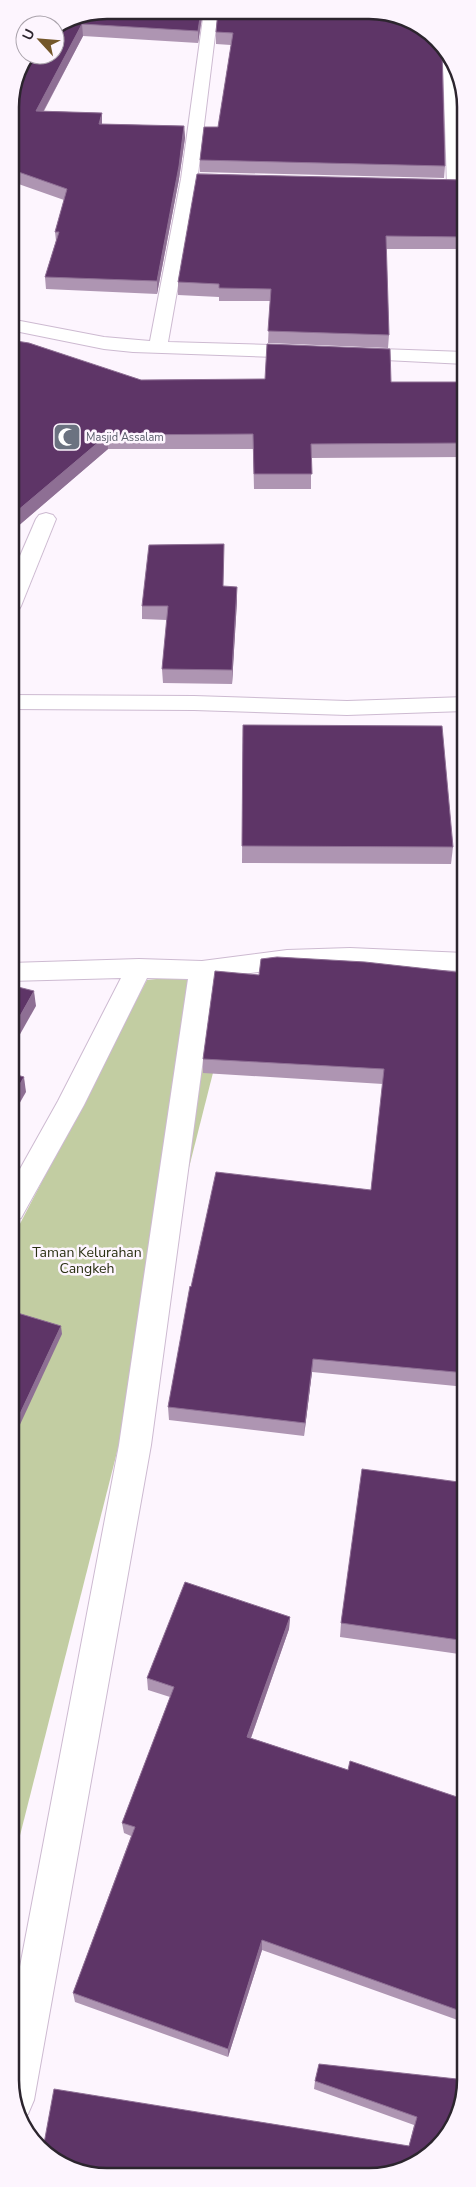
<svg xmlns="http://www.w3.org/2000/svg" width="476" height="2187" font-family="'Nunito Sans',sans-serif">
  <style>
    .green { fill: #c2cda2 }
    .lines { fill: none; stroke-linecap: round; stroke-linejoin: round }
    .minor-casing { stroke: #cdbad1; stroke-width: 2 }
    .minor { fill: #fff; fill-rule: evenodd }
    .wall { fill: #ae95b2 }
    .shaded-wall { fill: #8e6f94 }
    .building { fill: #5e3567; stroke: #8e6f94 }
    .labels { text-anchor: middle; dominant-baseline: central; stroke-width: 5; stroke-linejoin: round; paint-order: stroke }
    .far-worship-label { font-size: 11px; fill: #5b616d; stroke: #fdf5fe; text-anchor: start }
    .park-label { font-size: 14px; fill: #2a3012; stroke: #fdf5fe }
    .rim { fill: none; stroke: #2c252e; stroke-width: 2.5 }
  </style>
  <rect width="100%" height="100%" fill="#fdf5fe"/>
  <polygon class="green" points="239,970 11,1871 11,1241 147,980"/>
  <g class="lines">
    <defs>
      <g id="minor">
        <polygon points="204,11 218,11 198,174 240,176 242,180 240,184 234,185 196,184 168,342 304,346 311,348 313,352 311,356 304,358 133,352 104,349 10,330 10,319 104,337 150,341 181,179"/>
        <polygon points="449,59 459,81 463,185 461,189 449,189 447,185 443,63"/>
        <polygon points="352,348 465,352 465,364 345,358 343,354 345,350"/>
        <polygon points="46,513 53,515 56,519 21,606 18,611 10,613 10,579 36,519 39,515"/>
        <polygon points="10,695 194,696 347,701 465,697 465,711 347,715 194,710 10,709"/>
        <polygon points="350,948 465,953 465,971 350,966 287,968 214,978 151,1445 34,2100 28,2114 22,2117 11,2093 11,2014 119,1445 188,979 147,978 84,1105 21,1218 11,1222 11,1185 58,1101 121,978 10,981 10,963 139,959 202,961 287,950"/>
      </g>
    </defs>
    <use href="#minor" class="minor-casing"/>
    <use href="#minor" class="minor"/>
  </g>
  <g class="wall">
    <polygon points="203,11 198,43 83,36 44,111 102,113 102,124 184,126 185,138 179,179 157,294 46,289 45,277 56,241 55,232 64,200 10,181 10,100 55,27"/>
    <polygon points="216,32 442,43 449,58 448,57 442,62 445,166 444,178 200,172 200,160 218,127 231,45 216,44"/>
    <polygon points="461,85 465,94 465,170"/>
    <polygon points="465,180 465,249 386,249 389,335 388,348 268,343 270,301 219,301 219,297 178,295 178,282"/>
    <polygon points="10,340 141,380 391,382 465,442 464,457 311,458 311,489 254,489 253,449 108,449 10,533"/>
    <polygon points="223,586 237,600 232,684 163,683 162,669 167,620 142,619 142,606"/>
    <polygon points="243,725 453,847 451,864 242,863"/>
    <polygon points="465,973 466,1387 312,1372 304,1436 169,1420 168,1407 191,1287 371,1190 383,1084 203,1073 203,1059 259,975"/>
    <polygon points="466,1483 466,1655 340,1637 341,1623"/>
    <polygon points="290,1617 289,1629 251,1738 348,1770 466,1800 466,2023 262,1950 228,2057 75,2002 73,1993 131,1836 124,1833 122,1823 170,1697 148,1690 147,1678"/>
    <polygon points="466,2080 409,2146 414,2125 314,2089 315,2081"/>
  </g>
  <g class="shaded-wall">
    <polygon points="201,11 203,11 198,43 198,31"/>
    <polygon points="82,24 83,36 37,123 36,111"/>
    <polygon points="445,49 448,57 441,63 442,51"/>
    <polygon points="102,113 102,125 99,124"/>
    <polygon points="184,126 185,138 179,179 157,294 157,281"/>
    <polygon points="107,435 108,449 10,533 10,517"/>
    <polygon points="237,587 237,600 232,684 232,670"/>
    <polygon points="34,991 36,1006 10,1052 10,1034"/>
    <polygon points="24,1077 26,1092 10,1120 10,1102"/>
    <polygon points="61,1326 62,1334 11,1444 11,1433"/>
    <polygon points="313,1359 312,1372 304,1436 305,1423"/>
    <polygon points="290,1617 289,1629 247,1749 247,1737"/>
    <polygon points="262,1940 262,1950 228,2057 228,2049"/>
  </g>
  <g class="building">
    <polygon points="106,10 201,11 198,31 82,24 36,111 102,113 99,124 184,126 179,166 157,281 45,277 59,232 55,232 67,189 10,169 10,100 31,55 55,55 55,27 70,17"/>
    <polygon points="218,11 394,13 442,43 445,49 442,51 445,166 200,160 204,127 218,127 233,33 216,32"/>
    <polygon points="463,89 465,94 465,135"/>
    <polygon points="197,174 465,180 465,237 386,236 389,335 268,331 271,289 219,288 219,284 178,282"/>
    <polygon points="10,340 29,343 141,380 265,379 267,344 390,349 391,382 457,382 465,443 311,444 312,474 254,474 253,434 107,435 10,517 10,405 15,402 10,401"/>
    <polygon points="224,544 223,586 237,587 232,670 162,669 168,606 142,606 149,545"/>
    <polygon points="243,725 442,726 453,847 242,846"/>
    <polygon points="277,957 365,962 465,973 466,1373 313,1359 305,1423 168,1407 190,1286 191,1287 216,1172 371,1190 384,1069 203,1059 215,971 259,975 261,959"/>
    <polygon points="10,985 34,991 10,1034"/>
    <polygon points="10,1073 24,1077 10,1102"/>
    <polygon points="11,1311 61,1326 11,1433"/>
    <polygon points="362,1469 466,1483 466,1641 341,1623"/>
    <polygon points="185,1582 290,1617 247,1737 348,1770 350,1761 466,1800 466,2013 262,1940 228,2049 73,1993 135,1827 122,1823 174,1687 147,1678"/>
    <polygon points="319,2064 466,2080 466,2087 442,2144 382,2176 87,2175 43,2149 54,2089 409,2146 417,2117 315,2081"/>
  </g>
  <defs>
    <symbol id="mosque-square" viewBox="-11 -11 22 22"><rect x="-9" y="-9" width="18" height="18" rx="4" fill="#6b7280" stroke="#fdf5fe"/><path d="M3.5-4.9A6 6 0 1 0 3.5 4.9A5 5 0 1 1 3.5-4.9Z" fill="#fff"/></symbol>
  </defs>
  <g fill-rule="evenodd">
    <use href="#mosque-square" x="51" y="421" width="32" height="32"/>
  </g>
  <g class="labels">
    <g class="far-worship-label">
      <text x="86" y="437">Masjid Assalam</text>
    </g>
    <g class="park-label">
      <text x="87" y="1252">Taman Kelurahan<tspan x="87" dy="16">Cangkeh</tspan></text>
    </g>
  </g>
  <path d="M0 0H476V2187H0ZM107 19H369A88 88 0 0 1 457 107V2080A88 88 0 0 1 369 2168H107A88 88 0 0 1 19 2080V107A88 88 0 0 1 107 19Z" fill="#fdf5fe" fill-rule="evenodd"/>
  <path class="rim" d="M107 19H369A88 88 0 0 1 457 107V2080A88 88 0 0 1 369 2168H107A88 88 0 0 1 19 2080V107A88 88 0 0 1 107 19Z"/>
  <g transform="translate(40 40) rotate(296)"><circle r="24" fill="#fdf5fe" stroke="#a9a2ab"/>
  <path d="M0-4L9 19L0 12L-9 19Z" fill="#74572a"/>
  <text y="-8" font-size="14" font-weight="bold" text-anchor="middle" fill="#2c252e">U</text>
  </g>
</svg>
